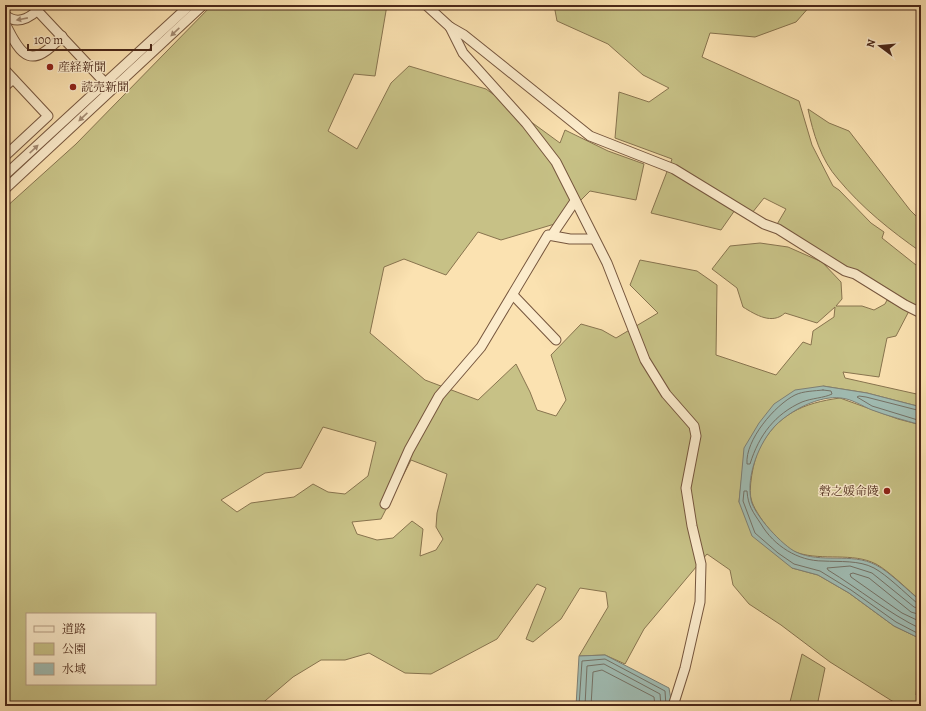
<svg xmlns="http://www.w3.org/2000/svg" width="926" height="711" font-family="Alegreya,'Noto Serif JP',serif">
  <style>
    .green { fill: #c7c186; stroke: #88744f; fill-rule: evenodd }
    .water { fill: #a0bcb3; stroke: #7e8075 }
    .lines { fill: none; stroke-linecap: round; stroke-linejoin: round }
    .shore { stroke: #757266; stroke-width: 1 }
    .minor-casing { stroke: #76563e; stroke-width: 11 }
    .minor { stroke: #fceccc; stroke-width: 9 }
    .oneway { fill: #a38a72 }
    .poi-dot { fill: #8f2418; stroke: #fceccc; stroke-width: 1.5 }
    .labels { text-anchor: middle; dominant-baseline: central; stroke-width: 3; stroke-linejoin: round; paint-order: stroke }
    .poi-label { font-size: 12px; fill: #4a2718; stroke: #fceccc; text-anchor: start }
  </style>
  <rect width="100%" height="100%" fill="#fbe2b1"/>
  <filter id="stains"><feTurbulence type="fractalNoise" baseFrequency=".005" numOctaves="4"/><feColorMatrix values="0 0 0 0 .2 0 0 0 0 .09 0 0 0 0 .02 0 0 0 .5 -.17"/></filter>
  <radialGradient id="worn" r=".72"><stop offset=".6" stop-color="#630" stop-opacity="0"/><stop offset="1" stop-color="#630" stop-opacity=".3"/></radialGradient>
  <g class="green">
    <path d="M212,5H387L375,76L354,74L328,131L357,149L391,83L409,66L486,89L560,143L565,130L608,151L644,164L636,200L590,191L558,223L501,240L478,232L446,275L404,259L384,267L370,333L425,380L478,400L516,364L530,392L537,410L556,416L566,400L551,355L581,324L602,330L616,338L658,313L630,285L640,260L697,271L717,285L716,355L776,375L803,342L811,345L813,331L834,317L835,307L817,323L785,313C772,325 756,315 743,307L737,288L712,269L730,246L760,243L788,247L822,262L841,282L842,299L836,306H862L874,310L885,304L887,300L909,311L896,336L887,338L879,377L843,372L845,378L921,395V407L867,393L823,386L745,448L739,502L792,568L818,575L849,593L894,626L921,639V685L917,683L916,695L921,697V706H900L830,662L781,625L749,604L733,585L730,570L707,554L644,629L625,664L605,655L579,656L608,607L606,592L580,588L561,619L533,642L526,639L546,588L537,584L497,639L431,674L405,673L369,653L345,660H321L293,677L259,706H5V208L76,144ZM323,427L376,442L368,476L345,494L328,492L313,484L294,497L251,503L237,512L221,500L265,473L301,468ZM411,460L447,474L437,513L436,527L443,539L436,550L420,556L423,529L412,521L393,538L377,540L357,534L352,522L381,519ZM27,614H155V684H27Z"/>
    <polygon points="554,5 642,5 646,9 715,5 811,5 796,22 755,37 710,33 702,57 799,101 812,145 833,186 839,190 871,223 884,232 882,238 921,269 921,310 853,269 837,264 776,226 786,209 764,198 752,213 670,165 672,159 615,138 619,92 649,102 669,88 643,75 608,44 557,21"/>
    <path d="M808,109L829,123L849,131L910,210L921,221V252C891,231 862,208 838,179C821,160 813,133 808,109Z"/>
    <polygon points="668,169 735,210 721,230 651,213"/>
    <path d="M840,398L898,419L921,425V601C909,591 889,571 876,564C852,552 824,561 798,553C782,548 758,518 752,502C747,491 754,459 759,449C777,414 803,403 840,398Z"/>
    <polygon points="802,654 825,668 817,706 789,706"/>
  </g>
  <g class="water">
    <path d="M823,386L867,393L921,407V425C904,420 888,416 872,410C862,406 852,399 841,398C819,395 790,411 776,425C759,442 746,476 751,500C754,515 783,546 796,552C821,564 851,552 876,565C890,572 908,591 921,601V639L894,626L849,593L818,575L792,568L752,536L739,502L744,448L759,423L774,404L795,390Z"/>
    <polygon points="605,655 669,688 671,700 669,706 576,706 579,656"/>
  </g>
  <g class="lines">
    <g class="shore">
      <path d="M823,390L831,391L832,394C824,398 812,398 802,402C775,414 759,435 750,464H747C745,440 775,405 795,395C803,391 815,391 823,390Z"/>
      <polyline points="921,411 866,397 859,396 857,397 872,406 921,421"/>
      <path d="M921,603H917C905,593 887,575 874,568C859,560 840,562 823,561C798,561 774,546 761,524C753,512 748,506 747,491H744L743,501L755,533L778,553L794,564L820,571L851,590L896,622L921,635"/>
      <path d="M921,609L914,607L872,573L850,566L827,568L828,570C859,589 888,613 921,629"/>
      <polyline points="921,615 911,612 869,578 853,573 850,574 851,577 902,613 921,622"/>
      <polyline points="579,706 582,661 605,659 665,691 666,706"/>
      <polyline points="585,706 587,666 604,664 660,694 661,706"/>
      <polyline points="591,706 593,672 602,670 654,697 655,706"/>
    </g>
    <defs>
      <g id="minor">
        <polyline points="32,5 109,87"/>
        <polyline points="426,5 450,27 464,35 590,136 674,169 764,224 778,229 845,271 855,274 905,305 921,313"/>
        <path d="M5,15C17,25 28,19 38,10"/>
        <path d="M5,23C22,59 32,69 62,36"/>
        <polyline points="450,27 463,53 526,123 556,162 607,263 645,360 666,394 694,426 696,436 686,488 692,526 701,564 700,602 685,668 673,706"/>
        <polyline points="5,70 48,116 5,156"/>
        <polyline points="5,86 13,79"/>
        <polyline points="5,175 190,5"/>
        <polyline points="5,189 203,5"/>
        <polyline points="552,235 575,201"/>
        <polyline points="513,295 556,340"/>
        <polyline points="385,504 409,450 439,396 481,347 548,235 570,239 594,239"/>
      </g>
    </defs>
    <use href="#minor" class="minor-casing"/>
    <use href="#minor" class="minor"/>
  </g>
  <defs><path id="oneway-solid" d="M-6-.8H1V-3.2L6.5 0L1 3.2V.8H-6Z"/></defs>
  <g class="oneway">
    <use href="#oneway-solid" transform="translate(22 19) rotate(169)"/>
    <use href="#oneway-solid" transform="translate(175 32) rotate(137)"/>
    <use href="#oneway-solid" transform="translate(83 117) rotate(137)"/>
    <use href="#oneway-solid" transform="translate(34 149) rotate(-43)"/>
  </g>
  <g class="poi-dot">
    <circle cx="50" cy="67" r="4"/>
    <circle cx="73" cy="87" r="4"/>
    <circle cx="887" cy="491" r="4"/>
  </g>
  <g class="labels">
    <g class="poi-label">
      <text x="58" y="67">産経新聞</text>
      <text x="81" y="87">読売新聞</text>
      <text x="879" y="491" text-anchor="end">磐之媛命陵</text>
    </g>
  </g>
  <rect width="926" height="711" fill="none" stroke="#fbe2b1" stroke-width="20"/>
  <rect x="6" y="6" width="914" height="699" fill="none" stroke="#4a2718" stroke-width="2"/>
  <rect x="10" y="10" width="906" height="691" fill="none" stroke="#4a2718"/>
  <rect x="26" y="613" width="130" height="72" fill="#fceccc" stroke="#b59d84"/>
  <rect x="34" y="626" width="20" height="6" fill="#fceccc" stroke="#b59d84"/>
  <text x="62" y="633" font-size="12" fill="#4a2718">道路</text>
  <rect x="34" y="643" width="20" height="12" fill="#c7c186" stroke="#b59d84"/>
  <text x="62" y="653" font-size="12" fill="#4a2718">公園</text>
  <rect x="34" y="663" width="20" height="12" fill="#a0bcb3" stroke="#b59d84"/>
  <text x="62" y="673" font-size="12" fill="#4a2718">水域</text>
  <g transform="translate(880 46) rotate(286)" stroke="#fceccc" stroke-width="3" paint-order="stroke">
  <path d="M0-3L7 15L0 10L-7 15Z" fill="#4a2718"/>
  <text y="-6" font-size="11" font-weight="bold" text-anchor="middle" fill="#4a2718">N</text>
  </g>
  <path d="M28 44v6h123v-6" fill="none" stroke="#4a2718" stroke-width="2"/>
  <text x="34" y="44" font-size="12" fill="#4a2718" stroke="#fceccc" stroke-width="3" paint-order="stroke">100 m</text>
  <rect width="100%" height="100%" filter="url(#stains)"/>
  <rect width="100%" height="100%" fill="url(#worn)"/>
</svg>
